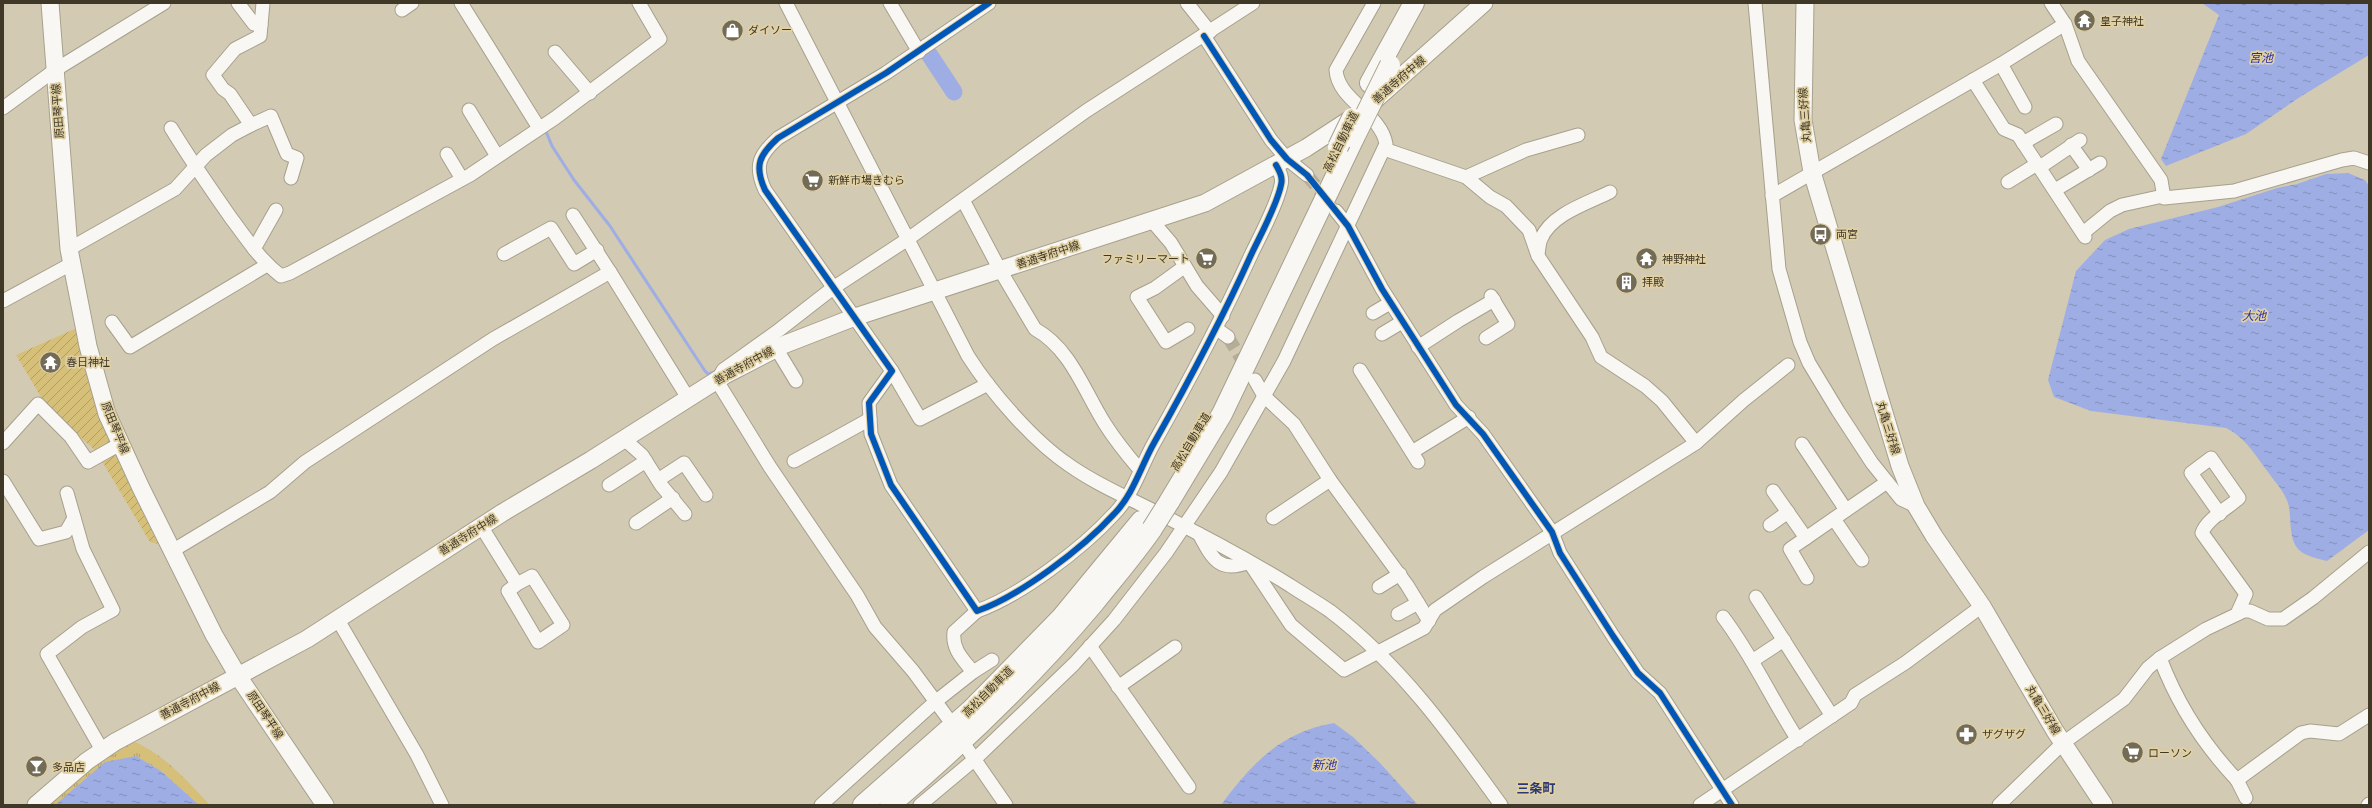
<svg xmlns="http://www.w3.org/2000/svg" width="2372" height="808" font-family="'DejaVu Sans','Noto Sans JP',sans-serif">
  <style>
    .grass { fill: url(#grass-tufts) }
    .garden { fill: url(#garden-furrows) }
    .water { fill: url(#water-ripples) }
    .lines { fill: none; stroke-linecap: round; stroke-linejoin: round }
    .stream { stroke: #9eaee5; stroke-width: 3 }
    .river { stroke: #9eaee5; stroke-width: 17 }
    .minor-tunnel { stroke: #b5ad96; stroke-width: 13; stroke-dasharray: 13 6; stroke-linecap: butt }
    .minor-casing { stroke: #a6a08d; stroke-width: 15 }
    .major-casing { stroke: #a6a08d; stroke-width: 19 }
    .highway-casing { stroke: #a6a08d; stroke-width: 22 }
    .minor { stroke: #f8f7f3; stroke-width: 13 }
    .major { stroke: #f8f7f3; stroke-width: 17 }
    .highway { stroke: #f8f7f3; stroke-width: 20 }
    .highway-bridge-casing { stroke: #a6a08d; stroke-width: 22; stroke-linecap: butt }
    .highway-bridge { stroke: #f8f7f3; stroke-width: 20 }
    .cycleway-casing { stroke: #e0d0a4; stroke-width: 8 }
    .cycleway { stroke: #0057b8; stroke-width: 6 }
    .labels { text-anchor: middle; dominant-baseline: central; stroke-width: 3.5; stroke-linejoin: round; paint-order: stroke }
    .poi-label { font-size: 11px; fill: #3f3826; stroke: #e0d0a4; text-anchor: start }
    .street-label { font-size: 11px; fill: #3f3826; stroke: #e0d0a4 }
    .water-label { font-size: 12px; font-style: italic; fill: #262dac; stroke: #e0d0a4 }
    .quarter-label { font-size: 13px; font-weight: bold; fill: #2b3972; stroke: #e0d0a4 }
  </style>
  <defs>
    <pattern id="grass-tufts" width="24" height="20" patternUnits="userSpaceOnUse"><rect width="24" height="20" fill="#d6c079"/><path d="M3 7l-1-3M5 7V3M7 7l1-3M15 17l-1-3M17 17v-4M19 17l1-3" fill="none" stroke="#af9d63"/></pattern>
    <pattern id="garden-furrows" width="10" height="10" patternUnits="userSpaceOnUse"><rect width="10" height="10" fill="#d6c079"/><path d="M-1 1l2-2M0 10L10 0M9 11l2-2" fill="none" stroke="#af9d63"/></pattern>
    <pattern id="water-ripples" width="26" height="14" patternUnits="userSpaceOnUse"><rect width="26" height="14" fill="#9eaee5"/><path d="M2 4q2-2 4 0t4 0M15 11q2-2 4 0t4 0" fill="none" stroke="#828fb9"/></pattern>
  </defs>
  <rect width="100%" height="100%" fill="#d2cab2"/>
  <path class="grass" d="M135,742C165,755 188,782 210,805H199L161,771L136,756L55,805H46L115,748Z"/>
  <polygon class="garden" points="79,327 163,545 150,542 96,451 47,407 16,355"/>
  <g class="water">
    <polygon points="2202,3 2369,3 2369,55 2300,97 2246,134 2166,166 2161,159 2219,15"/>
    <path d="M2348,173L2365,180L2369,186V530L2327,561C2319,559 2305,556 2299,550C2288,539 2292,518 2288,503C2284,491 2275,482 2268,472C2255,455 2246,438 2226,428L2091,411L2054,397L2048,380L2076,271L2105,240L2129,229L2218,207L2277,188L2297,184L2326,174Z"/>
    <path d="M1334,723L1353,737L1380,763L1418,805H1221C1251,764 1281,732 1334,723Z"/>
    <polygon points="136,756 161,771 199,805 55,805 105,762"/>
  </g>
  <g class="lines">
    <polyline class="stream" points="545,129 552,146 574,180 610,226 705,371 708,374 715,372"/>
    <polyline class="river" points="929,54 954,92"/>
    <g class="minor-tunnel">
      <polyline points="1307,175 1330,203"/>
      <polyline points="1228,337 1248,370"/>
    </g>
    <defs>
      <g id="minor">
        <polyline points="238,3 254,24 261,25"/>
        <polyline points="461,3 539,128"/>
        <path d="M786,3L968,356C991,392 1034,442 1069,465C1097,485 1129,498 1160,514C1204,536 1249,560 1291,586C1303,594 1317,602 1330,611C1400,664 1450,734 1501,805"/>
        <polyline points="890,3 919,52"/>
        <path d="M989,3L886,73L778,138C759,155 754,166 765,190L892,371L869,403L871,434L891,485L977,611C1020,596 1083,548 1114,514C1133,495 1141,466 1154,443C1189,381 1222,319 1251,255C1260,236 1277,205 1281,185C1283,178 1280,172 1276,165"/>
        <polyline points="1187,3 1210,32"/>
        <polyline points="1755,3 1779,269 1800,342 1809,363 1838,411 1872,463 1901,499 1916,506"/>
        <polyline points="2051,3 2065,24 2078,61 2161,180 2164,198 2234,191 2342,160 2354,158 2369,163"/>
        <polyline points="402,10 412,3"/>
        <polyline points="1204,36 1271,140 1287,159 1307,175"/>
        <polyline points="555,52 590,93"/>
        <polyline points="2001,64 2025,107"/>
        <polyline points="1973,80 2004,129 2018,135 2085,237"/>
        <polyline points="3,108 55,70 164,3"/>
        <polyline points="469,110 497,156"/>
        <polyline points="251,125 271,116 287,154 297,158 291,178"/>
        <path d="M171,128C190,159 210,188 231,218C247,239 260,260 281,276L290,273L470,175L555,118L660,39L639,3"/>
        <polyline points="2023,143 2056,124"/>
        <polyline points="2071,145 2089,170"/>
        <polyline points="1384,149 1466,177 1490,197 1506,206 1529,230 1538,256 1592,337 1601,357 1645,386 1662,401 1696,443"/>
        <polyline points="447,154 462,179"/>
        <polyline points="2040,167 2080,140"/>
        <polyline points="1466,177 1526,150 1578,135"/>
        <polyline points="2008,182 2037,164"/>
        <polyline points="2055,190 2100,163"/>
        <polyline points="1772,196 2001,64 2065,24"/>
        <path d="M963,200L1000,270L1035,329C1071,349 1084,391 1105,424C1115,440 1128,456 1140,470"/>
        <polyline points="1336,211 1348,226 1382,289 1456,405 1483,434 1552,532 1560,553 1613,636 1638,673 1660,693 1732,805"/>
        <polyline points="573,215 610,272"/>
        <polyline points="1153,222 1171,243 1197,286 1223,316"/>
        <polyline points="2083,233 2110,211 2122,205 2163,196"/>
        <polyline points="69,249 175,189 206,155 232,135 251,125 230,94 223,89 213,75 235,49 260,36 263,3"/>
        <polyline points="254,249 276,210"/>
        <polyline points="504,254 551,228 574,264 597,250"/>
        <path d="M1538,254C1539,249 1539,243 1541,239C1551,214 1588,203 1610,192"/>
        <polyline points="1184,267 1155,288 1137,297 1166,342 1188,329"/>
        <polyline points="3,301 71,264"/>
        <polyline points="1373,313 1390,303"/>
        <polyline points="112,322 130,347 267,265"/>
        <polyline points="1217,329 1228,337"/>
        <polyline points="1382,334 1402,322"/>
        <polyline points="1486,338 1508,324 1491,296"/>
        <polyline points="1418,347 1458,321 1494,300"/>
        <polyline points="776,348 796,381"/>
        <polyline points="1360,370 1418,462"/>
        <polyline points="892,371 920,419 988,384"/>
        <polyline points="1255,380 1264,396 1294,424 1330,480 1407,585 1429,621"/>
        <polyline points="624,439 642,455 661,485 685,514"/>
        <polyline points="3,443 38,404 71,437 88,462 120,444"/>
        <polyline points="1802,444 1846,510"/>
        <polyline points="1412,452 1469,417"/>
        <polyline points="794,461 870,419"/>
        <polyline points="658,480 684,463 706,495"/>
        <polyline points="3,481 39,539 66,532 74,518"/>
        <polyline points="609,485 646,461"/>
        <polyline points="1773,491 1806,538"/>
        <polyline points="67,493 83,549 113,610 82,627 47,654 102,750"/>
        <path d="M2220,514L2191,473L2211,458L2239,498C2228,508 2207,519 2202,533L2246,594L2237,614"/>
        <polyline points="1273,518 1330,480"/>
        <polyline points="1834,519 1862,560"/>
        <polyline points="636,523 673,498"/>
        <polyline points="1770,525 1788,512"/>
        <polyline points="481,526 517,584 508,591 538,642 563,625 532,576 517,584"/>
        <path d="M1199,534C1212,558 1219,574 1249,562L1291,625L1344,670L1424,628L1435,610L1483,577L1696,443L1744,400L1788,365"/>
        <polyline points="172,551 270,492 305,462 493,339 610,272 688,398"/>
        <polyline points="1807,578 1790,549 1887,482"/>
        <polyline points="1379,587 1400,574"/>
        <polyline points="1756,597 1832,716"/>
        <polyline points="1398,614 1418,603"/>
        <path d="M1723,617C1752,655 1772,700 1798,740"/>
        <polyline points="338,620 417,755 442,805"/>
        <polyline points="1090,646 1189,787"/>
        <path d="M2160,658C2177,703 2204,745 2237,780L2301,733L2310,731L2339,734L2369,715"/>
        <polyline points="1752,661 1784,640"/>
        <polyline points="973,672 992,660"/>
        <polyline points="1118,687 1175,647"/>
        <polyline points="947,717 913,671 875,627 857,595 770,467 717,381 723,370 779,330 833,288 908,239 1086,111 1253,3"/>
        <polyline points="966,747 1006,805"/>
        <polyline points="2237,780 2246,798"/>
        <path d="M821,805L935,702L973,672C963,659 952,650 954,632L977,611"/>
        <path d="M920,805L975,759L1074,664L1114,620L1166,553L1221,472L1284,361L1386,144C1381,113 1338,101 1336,70L1374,3"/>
        <polyline points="1700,805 1851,703 1855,695 1905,663 1982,606"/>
        <polyline points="1999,805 2063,743 2124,699 2148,668 2160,658 2206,629 2244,611 2250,611 2268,619 2283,619 2313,598 2369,552"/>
        <polyline points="2368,805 2369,804"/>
      </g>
      <g id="major">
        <polyline points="50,3 69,249 88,346 107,414 141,488 214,635 238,676 325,805"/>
        <polyline points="1805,3 1803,120 1812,172 1900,466 1916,506 1934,536 1982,606 2055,731 2104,805"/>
        <polyline points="1374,101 1484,3"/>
        <polyline points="36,805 87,761 115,742 307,639 502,513 591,460 725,375 783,345 855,317 1205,203 1306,148 1355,116"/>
      </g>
      <g id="highway">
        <polyline points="1370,83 1414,3"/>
        <polyline points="1169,502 1222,414 1354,138"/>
        <polyline points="863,805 972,709 1061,618 1141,521"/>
        <path d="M890,805C963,743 1032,677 1094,603C1114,578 1134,555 1152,529"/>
      </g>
    </defs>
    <use href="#minor" class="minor-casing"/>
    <use href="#major" class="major-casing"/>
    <use href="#highway" class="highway-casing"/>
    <use href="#minor" class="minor"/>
    <use href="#major" class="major"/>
    <use href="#highway" class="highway"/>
    <defs>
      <g id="highway-bridge">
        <polyline points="1354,138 1390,65"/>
        <polyline points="1338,147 1352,118"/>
        <polyline points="1152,529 1169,502"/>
      </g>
    </defs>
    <use href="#highway-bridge" class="highway-bridge-casing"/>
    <use href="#highway-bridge" class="highway-bridge"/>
    <defs>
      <g id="cycleway">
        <path d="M989,3L886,73L778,138C759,155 754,166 765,190L892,371L869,403L871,434L891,485L977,611C1020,596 1083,548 1114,514C1133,495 1141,466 1154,443C1189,381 1222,319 1251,255C1260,236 1277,205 1281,185C1283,178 1280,172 1276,165"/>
        <polyline points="1204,36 1271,140 1287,159 1307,175 1348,226 1382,289 1456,405 1483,434 1552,532 1560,553 1613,636 1638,673 1660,693 1732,805"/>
      </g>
    </defs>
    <use href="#cycleway" class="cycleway-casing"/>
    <use href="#cycleway" class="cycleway"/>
  </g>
  <defs>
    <symbol id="temple-disc" viewBox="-11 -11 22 22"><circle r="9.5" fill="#726b57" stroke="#e0d0a4"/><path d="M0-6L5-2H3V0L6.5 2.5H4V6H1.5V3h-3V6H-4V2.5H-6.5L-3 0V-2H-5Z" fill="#fff"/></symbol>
    <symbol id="shop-disc" viewBox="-11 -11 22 22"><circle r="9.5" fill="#726b57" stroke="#e0d0a4"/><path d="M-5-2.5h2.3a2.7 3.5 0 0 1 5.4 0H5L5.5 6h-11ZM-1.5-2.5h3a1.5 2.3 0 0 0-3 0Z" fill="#fff"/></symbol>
    <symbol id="supermarket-disc" viewBox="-11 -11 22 22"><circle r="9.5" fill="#726b57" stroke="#e0d0a4"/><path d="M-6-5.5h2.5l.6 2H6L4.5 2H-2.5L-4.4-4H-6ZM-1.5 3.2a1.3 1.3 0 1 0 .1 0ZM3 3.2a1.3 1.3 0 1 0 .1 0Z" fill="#fff"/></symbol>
    <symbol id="bus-disc" viewBox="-11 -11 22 22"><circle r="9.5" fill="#726b57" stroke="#e0d0a4"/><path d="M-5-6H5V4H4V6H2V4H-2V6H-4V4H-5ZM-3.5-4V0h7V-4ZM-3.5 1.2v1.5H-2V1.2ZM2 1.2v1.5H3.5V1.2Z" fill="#fff"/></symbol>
    <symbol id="building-disc" viewBox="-11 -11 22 22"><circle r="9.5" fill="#726b57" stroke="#e0d0a4"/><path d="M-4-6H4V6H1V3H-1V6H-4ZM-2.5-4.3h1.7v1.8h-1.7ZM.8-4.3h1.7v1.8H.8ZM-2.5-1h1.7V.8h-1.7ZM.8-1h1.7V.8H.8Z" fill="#fff"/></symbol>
    <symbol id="pharmacy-disc" viewBox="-11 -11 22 22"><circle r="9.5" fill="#726b57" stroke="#e0d0a4"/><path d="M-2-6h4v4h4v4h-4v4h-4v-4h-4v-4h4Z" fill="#fff"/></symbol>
    <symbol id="bar-disc" viewBox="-11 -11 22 22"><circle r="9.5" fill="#726b57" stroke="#e0d0a4"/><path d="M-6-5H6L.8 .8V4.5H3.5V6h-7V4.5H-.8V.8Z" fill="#fff"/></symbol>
  </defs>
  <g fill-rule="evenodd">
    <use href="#temple-disc" x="2072" y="8" width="25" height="25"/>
    <use href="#shop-disc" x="720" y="18" width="25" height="25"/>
    <use href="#supermarket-disc" x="800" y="168" width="25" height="25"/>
    <use href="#bus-disc" x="1808" y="222" width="25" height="25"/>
    <use href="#supermarket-disc" x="1194" y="246" width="25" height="25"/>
    <use href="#temple-disc" x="1634" y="246" width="25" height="25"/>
    <use href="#building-disc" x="1614" y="270" width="25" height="25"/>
    <use href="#temple-disc" x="38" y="350" width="25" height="25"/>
    <use href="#pharmacy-disc" x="1954" y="722" width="25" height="25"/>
    <use href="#supermarket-disc" x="2120" y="740" width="25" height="25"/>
    <use href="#bar-disc" x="24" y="754" width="25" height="25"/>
  </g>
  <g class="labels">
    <g class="poi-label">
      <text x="2100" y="21">皇子神社</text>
      <text x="748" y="30">ダイソー</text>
      <text x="828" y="180">新鮮市場きむら</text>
      <text x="1836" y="234">両宮</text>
      <text x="1190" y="259" text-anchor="end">ファミリーマート</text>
      <text x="1662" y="259">神野神社</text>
      <text x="1642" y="282">拝殿</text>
      <text x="66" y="362">春日神社</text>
      <text x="1982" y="734">ザグザグ</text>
      <text x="2148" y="753">ローソン</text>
      <text x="52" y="767">多品店</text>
    </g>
    <g class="street-label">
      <text transform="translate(1399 80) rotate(-41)">善通寺府中線</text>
      <text transform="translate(58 111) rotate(-94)">原田琴平線</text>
      <text transform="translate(1805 115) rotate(-94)">丸亀三好線</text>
      <text transform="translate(1341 142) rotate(-64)">高松自動車道</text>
      <text transform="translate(1048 255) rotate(-18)">善通寺府中線</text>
      <text transform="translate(744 366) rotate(-29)">善通寺府中線</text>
      <text transform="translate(115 428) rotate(68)">原田琴平線</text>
      <text transform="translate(1888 428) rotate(73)">丸亀三好線</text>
      <text transform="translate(1191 442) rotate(-59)">高松自動車道</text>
      <text transform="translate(468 535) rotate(-32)">善通寺府中線</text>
      <text transform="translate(988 692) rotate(-45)">高松自動車道</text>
      <text transform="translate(190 701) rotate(-28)">善通寺府中線</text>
      <text transform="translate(2043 710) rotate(59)">丸亀三好線</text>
      <text transform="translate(265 715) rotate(56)">原田琴平線</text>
    </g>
    <g class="water-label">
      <text x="2261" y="58">宮池</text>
      <text x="2254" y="316">大池</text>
      <text x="1324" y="765">新池</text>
    </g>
    <g class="quarter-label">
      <text x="1536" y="788">三条町</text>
    </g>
  </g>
  <rect width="2372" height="808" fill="none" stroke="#3f3826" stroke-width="8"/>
</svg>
